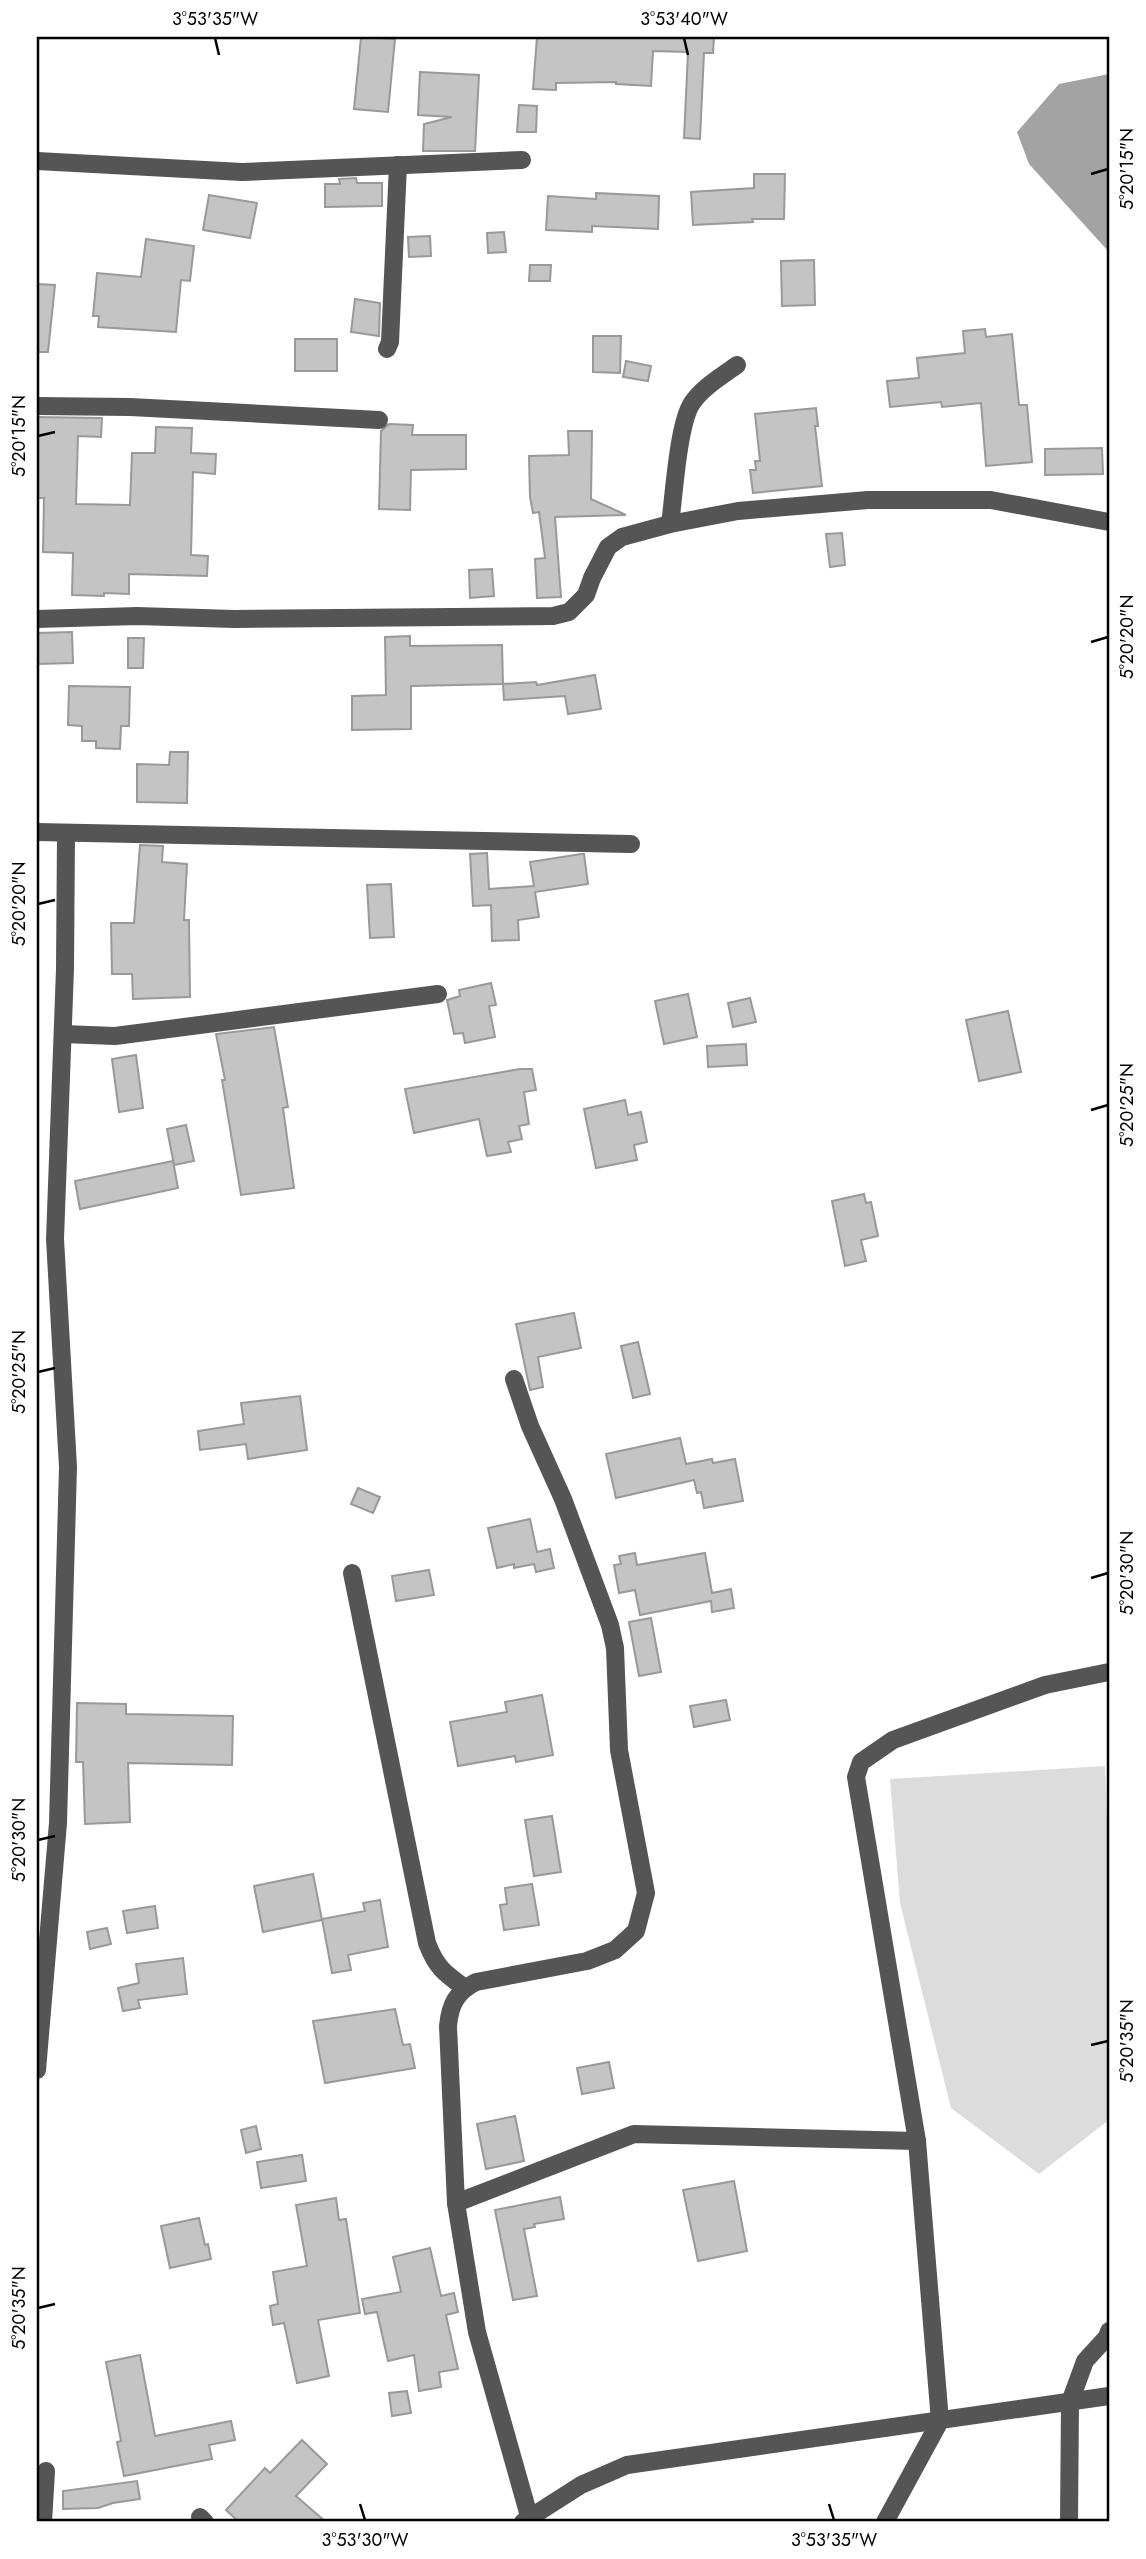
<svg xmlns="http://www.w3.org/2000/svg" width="1146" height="2559" font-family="Jost,sans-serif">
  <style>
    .green { fill: #dcdcdc }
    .water { fill: #a3a3a3 }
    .building { fill: #c4c4c4; stroke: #999; stroke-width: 2 }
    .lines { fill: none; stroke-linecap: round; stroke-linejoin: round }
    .minor { stroke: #555; stroke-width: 18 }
    .ticks { fill: none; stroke: #000; stroke-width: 2.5 }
    .neatline { fill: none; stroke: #000; stroke-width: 2.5 }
    .ticks-label { font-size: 18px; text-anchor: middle; fill: #000 }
  </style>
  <rect width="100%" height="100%" fill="#fff"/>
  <polygon class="green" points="1105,1766 1109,1881 1109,2120 1039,2174 951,2108 900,1903 890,1779"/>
  <polygon class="water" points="1109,74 1109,252 1029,164 1017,132 1059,84"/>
  <g class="building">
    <polygon points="361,37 395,39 388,112 354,109"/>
    <polygon points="537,37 714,37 713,53 704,53 700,139 684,138 688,52 653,51 651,86 616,84 616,82 556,83 556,90 533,89"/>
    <polygon points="420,72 479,75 475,151 423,151 424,124 452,117 418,115"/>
    <polygon points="519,105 537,106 536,132 517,132"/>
    <polygon points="754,174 785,174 784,219 752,219 753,222 693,225 691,192 754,188"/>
    <polygon points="356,178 357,183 382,183 382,206 325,207 325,184 340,184 339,179"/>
    <polygon points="596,193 659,196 658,229 592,226 592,232 546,230 548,196 596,199"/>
    <polygon points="209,195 257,203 250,238 203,230"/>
    <polygon points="504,232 506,252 488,253 487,233"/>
    <polygon points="430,236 431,256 409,257 408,237"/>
    <polygon points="146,239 194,246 190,281 181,280 176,332 98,327 99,316 93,316 97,273 141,277"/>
    <polygon points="814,260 815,305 782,306 781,261"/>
    <polygon points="530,265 551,265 550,281 529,281"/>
    <polygon points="37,284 55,285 48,352 37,352"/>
    <polygon points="355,299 380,303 379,336 351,332"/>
    <polygon points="985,329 986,337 1012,334 1019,405 1027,405 1032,462 986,466 981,403 942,407 941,402 890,407 887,381 919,378 917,358 965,353 963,331"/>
    <polygon points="593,336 621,336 620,373 593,372"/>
    <rect x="295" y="339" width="42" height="32"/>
    <polygon points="626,361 651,366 648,381 623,377"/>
    <polygon points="816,408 818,426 815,426 822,486 753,493 750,470 756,470 755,461 760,461 755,414"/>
    <polygon points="37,417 102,418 101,437 78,436 76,504 130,505 132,453 155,453 156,427 192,428 191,453 216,454 215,474 193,472 191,555 208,556 207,576 129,574 129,594 104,593 104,596 72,595 73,553 43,552 44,498 37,498"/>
    <polygon points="389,424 413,425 412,435 466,435 466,469 411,470 410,510 379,509 381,431"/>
    <polygon points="568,431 592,431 591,499 626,515 555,517 561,597 537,598 535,559 545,558 539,512 533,513 530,497 529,456 569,455"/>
    <polygon points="1102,448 1103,474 1045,475 1045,449"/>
    <polygon points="842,533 845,565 830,567 826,534"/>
    <polygon points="492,569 494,596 470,598 469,570"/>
    <polygon points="72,632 73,663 37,664 37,633"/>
    <polygon points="410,636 410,646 502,645 503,684 411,686 411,729 352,730 352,696 386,695 385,637"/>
    <polygon points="128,638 144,638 143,668 128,668"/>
    <polygon points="595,675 601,709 568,714 565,696 504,700 503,684 536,682 537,685"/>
    <polygon points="69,686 130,687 129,726 121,726 120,749 96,748 96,741 82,741 82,726 68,725"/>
    <polygon points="170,752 188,752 187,803 137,802 137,764 169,765"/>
    <polygon points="140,845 163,846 162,862 187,864 184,920 189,920 190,997 133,999 132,974 112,974 111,923 134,923"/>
    <polygon points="487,853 489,889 534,886 530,862 581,854 584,854 588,884 535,892 539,917 518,920 519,940 492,941 491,905 473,906 470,854"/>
    <polygon points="391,884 394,937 370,938 367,885"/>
    <polygon points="491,983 496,1005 489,1006 495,1037 465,1043 463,1033 454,1034 447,1000 460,996 459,990"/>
    <polygon points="688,994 697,1037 664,1044 655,1001"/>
    <polygon points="750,998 756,1022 733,1027 728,1003"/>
    <polygon points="1008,1011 1021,1072 979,1081 966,1020"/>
    <polygon points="274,1027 288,1107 283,1108 294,1188 241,1195 222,1080 225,1080 216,1034"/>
    <polygon points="746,1044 747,1065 708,1067 707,1046"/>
    <polygon points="136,1055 143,1108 119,1112 112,1059"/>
    <polygon points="520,1069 532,1069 536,1090 524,1092 529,1124 519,1126 522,1139 508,1142 511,1152 487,1156 479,1119 414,1133 405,1089"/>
    <polygon points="625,1100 628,1115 641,1112 647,1142 634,1145 637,1160 596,1168 584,1109"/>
    <polygon points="186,1125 194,1161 174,1165 167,1129"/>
    <polygon points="173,1161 178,1188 80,1209 75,1181"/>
    <polygon points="864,1194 866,1203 871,1202 878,1236 861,1240 866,1261 845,1266 832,1201"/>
    <polygon points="574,1313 581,1348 538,1357 543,1387 530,1390 516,1324"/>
    <polygon points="638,1342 650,1394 633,1398 621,1346"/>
    <polygon points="300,1396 307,1450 248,1459 246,1444 200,1450 198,1431 244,1424 241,1403"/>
    <polygon points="680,1438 686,1464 712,1459 713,1463 735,1459 743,1501 704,1508 701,1492 697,1493 694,1480 616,1498 606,1454"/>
    <polygon points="358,1488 380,1497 373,1513 351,1504"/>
    <polygon points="530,1519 537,1552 550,1549 554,1568 536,1572 534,1564 514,1568 514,1564 497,1568 488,1528"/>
    <polygon points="635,1553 637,1565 705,1553 712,1593 731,1589 734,1608 712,1612 711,1601 640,1615 635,1590 619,1593 614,1565 621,1564 619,1556"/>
    <polygon points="429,1570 434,1595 396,1601 392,1576"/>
    <polygon points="651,1618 661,1672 639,1676 629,1622"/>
    <polygon points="542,1695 553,1755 516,1762 515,1756 458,1766 450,1722 507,1712 505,1702"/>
    <polygon points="726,1700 730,1720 694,1727 690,1706"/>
    <polygon points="77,1703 126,1704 126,1714 233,1716 232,1765 128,1763 130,1822 85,1824 83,1762 76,1762"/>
    <polygon points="552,1816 561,1872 534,1876 525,1820"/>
    <polygon points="313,1874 322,1920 263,1932 254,1886"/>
    <polygon points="532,1884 539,1925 504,1930 500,1905 507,1904 505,1888"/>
    <polygon points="380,1900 388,1947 348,1955 351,1970 332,1973 322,1919 365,1911 363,1903"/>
    <polygon points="155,1906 158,1928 127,1933 123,1911"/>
    <polygon points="107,1928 111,1944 90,1949 87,1932"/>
    <polygon points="183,1958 187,1994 138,2000 140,2008 123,2011 118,1988 139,1983 136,1964"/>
    <polygon points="395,2009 403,2045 410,2044 415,2068 325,2083 313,2021"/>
    <polygon points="609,2062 614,2088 582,2094 577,2068"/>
    <polygon points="515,2116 524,2161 486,2169 477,2124"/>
    <polygon points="256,2126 261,2149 246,2153 241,2130"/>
    <polygon points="302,2155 306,2181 261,2188 257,2162"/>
    <polygon points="734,2181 747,2251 698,2261 683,2190"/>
    <polygon points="560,2197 564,2219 534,2224 535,2227 524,2229 537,2296 513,2300 495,2210"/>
    <polygon points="336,2198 339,2220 346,2219 360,2313 318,2320 329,2376 297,2383 284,2323 273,2325 270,2306 278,2304 273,2272 307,2266 296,2205"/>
    <polygon points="199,2218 205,2245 208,2244 211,2259 170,2268 161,2226"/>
    <polygon points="430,2248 441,2296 454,2293 458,2312 446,2315 458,2369 439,2372 441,2387 419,2391 414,2355 388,2361 377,2312 365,2314 362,2299 401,2292 393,2257"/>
    <polygon points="140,2355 155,2436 231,2421 235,2440 209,2445 212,2459 124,2476 117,2442 121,2441 106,2362"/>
    <polygon points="407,2391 411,2413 392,2416 389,2393"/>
    <polygon points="302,2440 327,2464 296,2496 326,2522 239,2522 226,2510 265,2468 270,2473"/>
    <polygon points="137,2481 140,2499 113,2503 98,2508 63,2509 63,2491"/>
  </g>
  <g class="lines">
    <g class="minor">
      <polyline points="37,161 242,172 522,160"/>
      <polyline points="387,349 390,342 398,165"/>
      <polyline points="37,406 130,407 379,420"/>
      <path d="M670,524C674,496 678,424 692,403C703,387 722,376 737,365"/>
      <polyline points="37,619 137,616 234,619 553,616 569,612 586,595 592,578 608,547 622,537 670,524 738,511 868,500 991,500 1109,522"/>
      <polyline points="37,832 631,844"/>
      <polyline points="63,1034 115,1036 438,994"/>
      <path d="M514,1379L530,1426L563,1499L610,1625L615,1648L619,1750L646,1893L636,1931L615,1950L587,1961L476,1982C456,1992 450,2005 448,2026L456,2203L477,2332L529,2516"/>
      <path d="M352,1573L427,1943C436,1967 444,1973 465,1988"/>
      <polyline points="37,2070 58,1823 68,1467 55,1239 65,969 66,833"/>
      <polyline points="456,2203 634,2134 917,2141"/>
      <polyline points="200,2517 205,2522"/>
      <polyline points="43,2522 46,2471"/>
      <polyline points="523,2522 581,2485 627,2465 1109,2396"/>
      <polyline points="885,2522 940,2421 917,2141 856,1777 861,1762 893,1740 1045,1685 1109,1672"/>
      <polyline points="1069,2522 1070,2402 1085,2361 1107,2337 1109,2331"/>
    </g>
  </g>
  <path class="ticks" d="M215,38L219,55M684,38L688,55M1091,174L1108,169M38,436L55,432M1091,642L1108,637M38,904L55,900M1091,1110L1108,1105M38,1372L55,1368M1091,1578L1108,1573M38,1840L55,1836M1091,2045L1108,2041M38,2308L55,2304M360,2504L365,2520M829,2504L834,2520"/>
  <rect width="1146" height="2559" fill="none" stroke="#ffffff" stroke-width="77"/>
  <rect x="38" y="38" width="1070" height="2482" class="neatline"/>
  <g class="ticks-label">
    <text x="215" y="25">3°53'35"W</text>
    <text x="684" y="25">3°53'40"W</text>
    <text transform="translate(1127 169) rotate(-90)" y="6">5°20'15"N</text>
    <text transform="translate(19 436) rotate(-90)" y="6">5°20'15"N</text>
    <text transform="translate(1127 637) rotate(-90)" y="6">5°20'20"N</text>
    <text transform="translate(19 904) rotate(-90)" y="6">5°20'20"N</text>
    <text transform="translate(1127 1105) rotate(-90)" y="6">5°20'25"N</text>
    <text transform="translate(19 1372) rotate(-90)" y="6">5°20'25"N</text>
    <text transform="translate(1127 1573) rotate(-90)" y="6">5°20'30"N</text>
    <text transform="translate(19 1840) rotate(-90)" y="6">5°20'30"N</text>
    <text transform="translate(1127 2041) rotate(-90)" y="6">5°20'35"N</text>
    <text transform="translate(19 2308) rotate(-90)" y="6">5°20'35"N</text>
    <text x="365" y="2546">3°53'30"W</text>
    <text x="834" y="2546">3°53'35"W</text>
  </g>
</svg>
